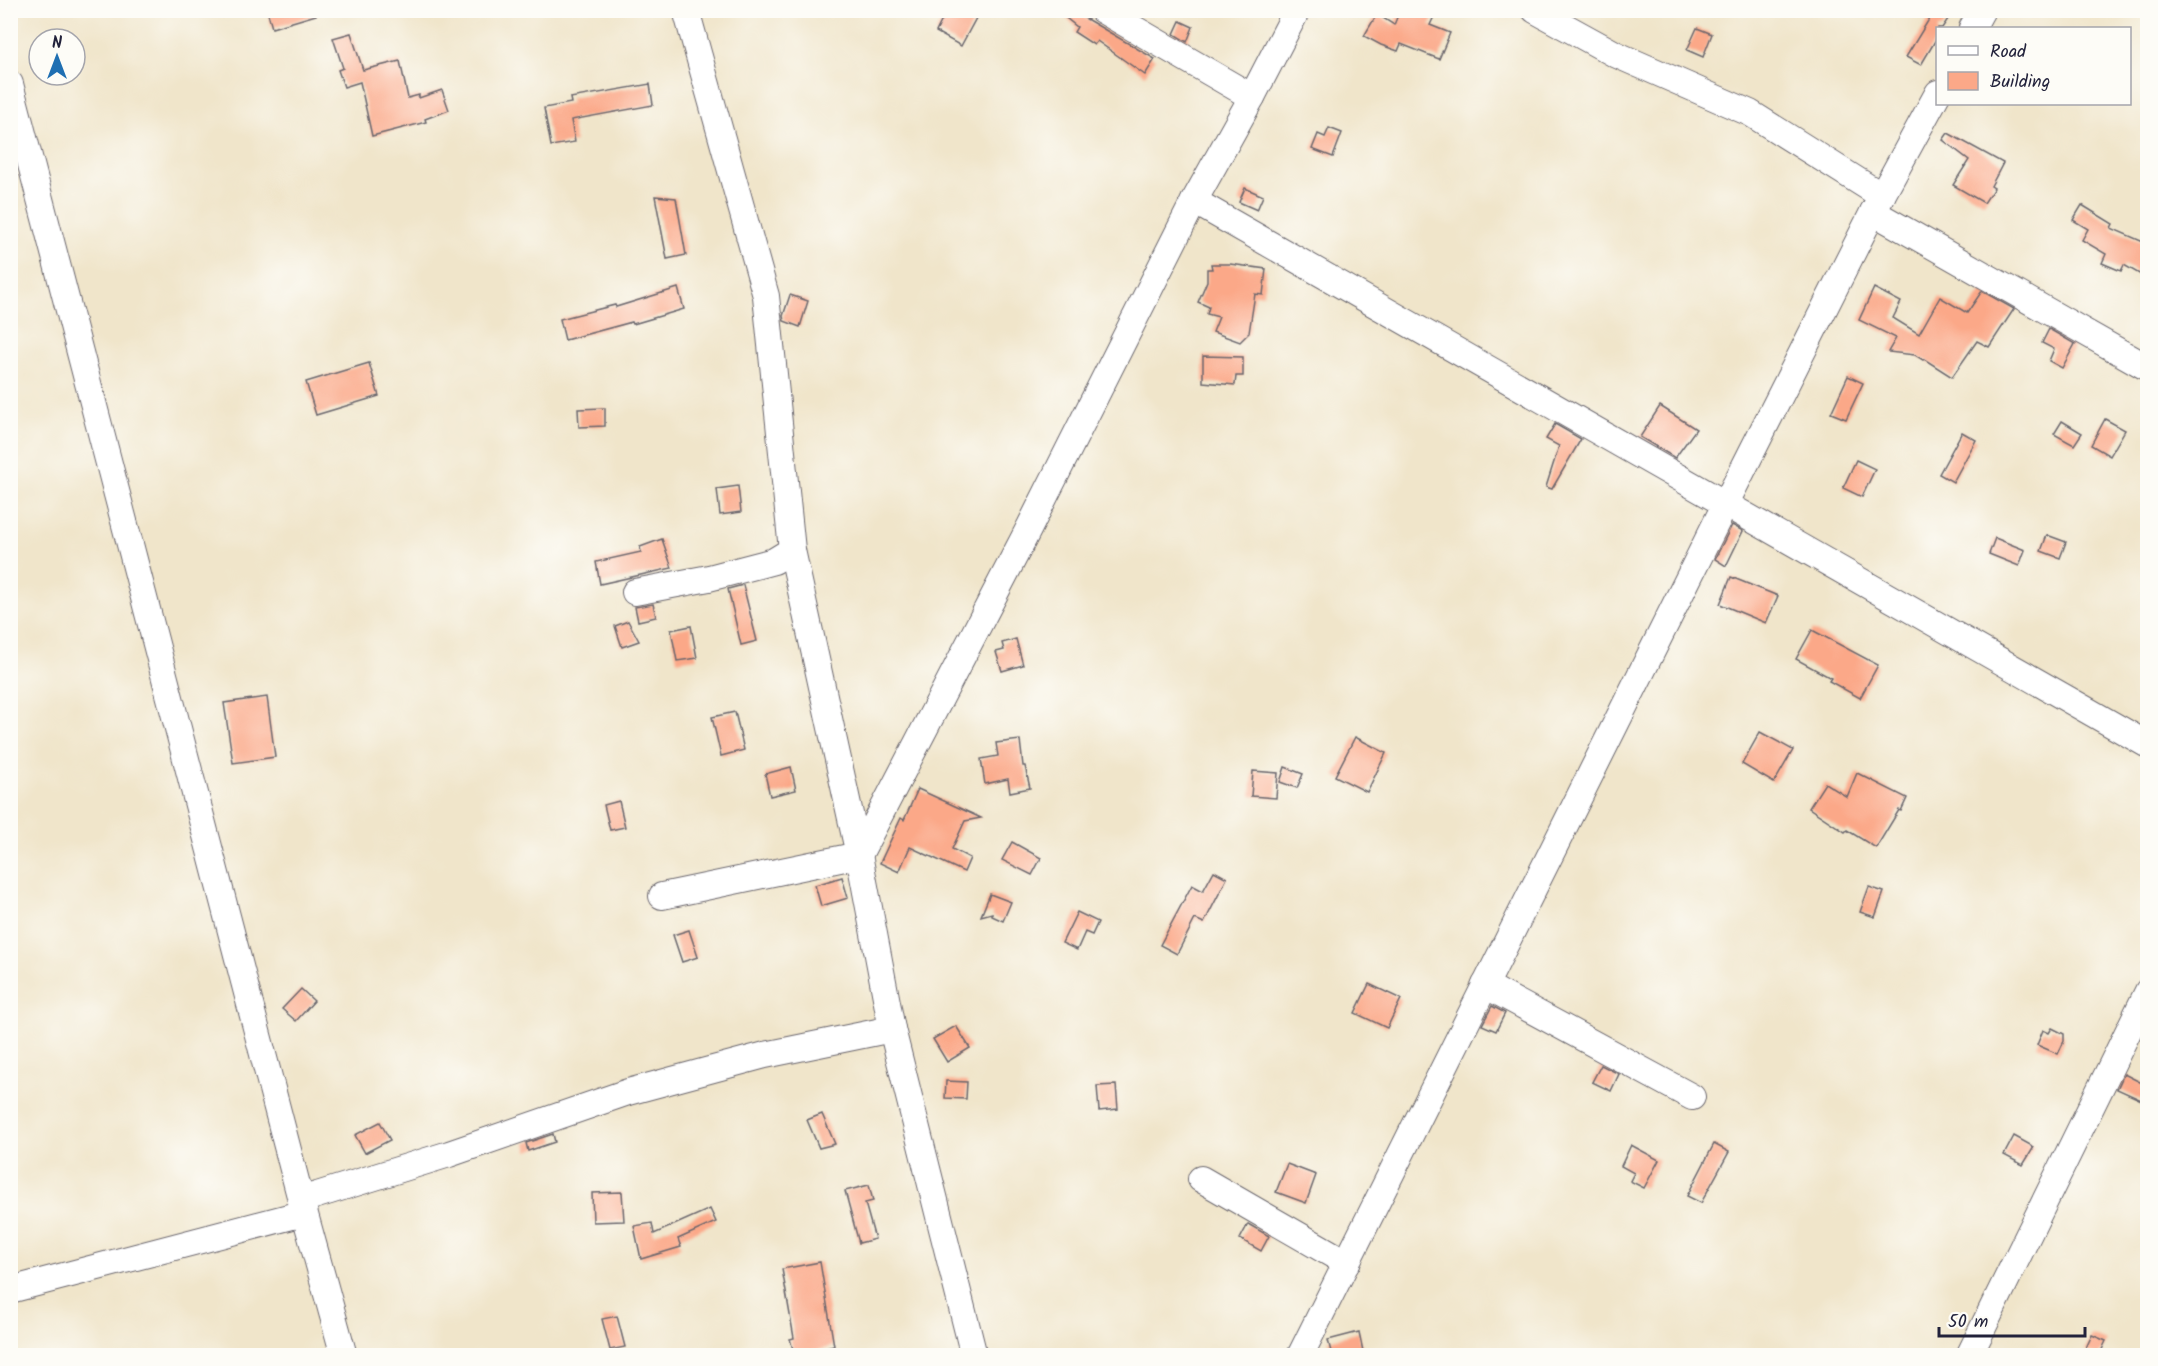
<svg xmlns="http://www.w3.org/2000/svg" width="2158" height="1366" font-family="Kalam,sans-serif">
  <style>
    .building { fill: #fba888 }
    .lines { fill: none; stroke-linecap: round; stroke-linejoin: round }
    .minor-casing { stroke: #6a666d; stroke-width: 28 }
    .minor { stroke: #fff; stroke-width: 26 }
  </style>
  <rect width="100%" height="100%" fill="#fdfcf7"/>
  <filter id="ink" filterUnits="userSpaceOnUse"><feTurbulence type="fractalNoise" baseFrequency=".0167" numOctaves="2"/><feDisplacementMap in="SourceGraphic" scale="12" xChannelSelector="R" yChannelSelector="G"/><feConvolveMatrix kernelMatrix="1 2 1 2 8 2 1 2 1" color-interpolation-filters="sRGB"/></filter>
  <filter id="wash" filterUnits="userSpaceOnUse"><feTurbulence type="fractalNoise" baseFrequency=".008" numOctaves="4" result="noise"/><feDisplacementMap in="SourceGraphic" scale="24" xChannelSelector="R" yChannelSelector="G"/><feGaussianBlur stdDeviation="1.35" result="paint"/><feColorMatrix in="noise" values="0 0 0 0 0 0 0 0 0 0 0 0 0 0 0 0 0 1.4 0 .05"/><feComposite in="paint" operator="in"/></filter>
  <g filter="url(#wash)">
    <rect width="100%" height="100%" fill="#f0e5ca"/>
    <g id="blocks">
      <g class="building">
        <polygon points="267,10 315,10 316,15 272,28"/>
        <polygon points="947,10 962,10 976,18 961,46 936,32"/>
        <polygon points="1071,10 1155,59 1145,75 1097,41 1094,45 1074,32 1077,27 1066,18"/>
        <polygon points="1400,10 1437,10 1430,25 1450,33 1439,59 1401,44 1398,51 1381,45 1364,36 1377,14 1394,25"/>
        <polygon points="1934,11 1948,19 1942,28 1938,28 1938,36 1921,65 1906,57"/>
        <polygon points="1180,21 1193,27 1187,42 1174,34"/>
        <polygon points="1697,28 1712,34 1703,57 1687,50"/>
        <polygon points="351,33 363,70 400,61 408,98 419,95 419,98 442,90 449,110 425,119 426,122 372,136 360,82 344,87 338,70 343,68 333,38"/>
        <polygon points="650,84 653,105 571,120 575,142 551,146 544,108 571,103 570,98"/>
        <polygon points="1329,128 1342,133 1333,157 1312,149 1318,134 1325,137"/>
        <polygon points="1948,133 2003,163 1991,186 1994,188 1984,203 1953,185 1969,160 1943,140"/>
        <polygon points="1245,188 1263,196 1257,210 1239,202"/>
        <polygon points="655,196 676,198 686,255 667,259"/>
        <polygon points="2082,205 2113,224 2111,228 2148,244 2148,279 2124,265 2121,271 2102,263 2106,254 2082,240 2088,229 2073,220"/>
        <polygon points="1211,264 1230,264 1266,269 1263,295 1255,294 1249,333 1240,342 1213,332 1219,317 1207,314 1209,307 1198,302 1207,281 1207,269 1212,269"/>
        <polygon points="678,288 684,309 633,324 632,322 565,340 560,319 615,305 616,307"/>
        <polygon points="1874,288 1901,302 1893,318 1919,334 1940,297 1967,313 1982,291 2014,309 1989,347 1977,341 1952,377 1924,359 1923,360 1915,355 1888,352 1896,338 1859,320"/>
        <polygon points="790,295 808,301 800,327 784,321 783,316"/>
        <polygon points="2049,329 2075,344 2062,368 2049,361 2054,349 2042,343"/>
        <polygon points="1203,356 1243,357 1243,376 1236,376 1235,385 1203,382"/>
        <polygon points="369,363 379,396 316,415 306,382"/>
        <polygon points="1848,376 1863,383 1846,419 1831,413"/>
        <polygon points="1660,406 1696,429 1675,458 1640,437"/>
        <polygon points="605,408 605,426 579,427 578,409"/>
        <polygon points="2105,419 2125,430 2110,456 2091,445"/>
        <polygon points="2062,421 2082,433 2074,445 2054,434"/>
        <polygon points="1555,424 1581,439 1552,489 1546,487 1559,446 1546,439"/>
        <polygon points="1962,432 1976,440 1953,482 1939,474"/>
        <polygon points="1856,460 1875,469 1862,497 1843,488"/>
        <polygon points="738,486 741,512 720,515 717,489"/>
        <polygon points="1732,525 1743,531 1726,566 1715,559"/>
        <polygon points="2047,535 2066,542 2060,558 2041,551"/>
        <polygon points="1995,538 2025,550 2019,566 1989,554"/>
        <polygon points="662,539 672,568 600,584 596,562 641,552 640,547"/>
        <polygon points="1731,577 1778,596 1766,623 1720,604"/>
        <polygon points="743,585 757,641 741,645 728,589"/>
        <polygon points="653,604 656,617 638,621 635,607"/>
        <polygon points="628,621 639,641 622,647 615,626"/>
        <polygon points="691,626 697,658 677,661 671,630"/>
        <polygon points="1812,630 1878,665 1860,698 1829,681 1831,678 1796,659"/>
        <polygon points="1016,639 1023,665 1002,671 996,652 1004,650 1002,643"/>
        <polygon points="267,697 275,757 233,763 224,703"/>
        <polygon points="735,712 744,750 721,756 712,717"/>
        <polygon points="1760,732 1793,750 1774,783 1742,764"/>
        <polygon points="1355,737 1386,753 1367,792 1335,776"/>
        <polygon points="1020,740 1023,766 1025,766 1030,788 1010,792 1008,779 985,784 981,759 998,756 996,743"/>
        <polygon points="791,767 796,790 770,796 765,774"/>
        <polygon points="1285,767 1303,774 1297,788 1280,782"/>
        <polygon points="1253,771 1278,773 1276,798 1251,796"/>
        <polygon points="1857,773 1907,798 1901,811 1899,810 1876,848 1847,830 1845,832 1809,808 1825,783 1847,797"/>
        <polygon points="918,789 981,818 965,821 952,849 970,858 964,872 910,847 899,872 880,863 901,818 904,820"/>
        <polygon points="619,801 625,827 610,830 604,805"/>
        <polygon points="1012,842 1041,858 1032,875 1002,860"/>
        <polygon points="1214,871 1227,878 1204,923 1195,919 1177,954 1160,945 1192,885 1203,891"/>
        <polygon points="842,877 848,898 821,906 815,885"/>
        <polygon points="1869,887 1884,892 1875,917 1860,912"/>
        <polygon points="990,894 1011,902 1003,921 992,916 992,913 981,916"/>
        <polygon points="1077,912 1098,922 1092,935 1085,932 1077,950 1062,943"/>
        <polygon points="689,930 698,957 682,962 673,935"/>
        <polygon points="1369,984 1401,999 1387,1028 1355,1013"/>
        <polygon points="301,989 314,1001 296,1021 282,1009"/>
        <polygon points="1492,1006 1505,1013 1496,1031 1482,1025"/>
        <polygon points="956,1026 970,1048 947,1062 933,1039"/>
        <polygon points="2052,1028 2064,1034 2064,1041 2058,1054 2037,1045 2043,1030 2049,1033"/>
        <polygon points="1601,1065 1619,1074 1611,1091 1592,1082"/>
        <polygon points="2124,1074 2148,1086 2148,1103 2117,1089"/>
        <polygon points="946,1081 967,1082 966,1099 945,1098"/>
        <polygon points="1116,1085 1118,1109 1099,1111 1097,1086"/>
        <polygon points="822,1114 835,1144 819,1148 807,1120"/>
        <polygon points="380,1122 390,1140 365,1153 355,1135"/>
        <polygon points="553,1134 555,1142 528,1151 526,1143"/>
        <polygon points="2014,1136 2034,1147 2023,1165 2004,1155"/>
        <polygon points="1714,1144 1729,1152 1701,1203 1687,1196"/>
        <polygon points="1631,1145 1659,1160 1644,1188 1630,1181 1634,1173 1621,1166"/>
        <polygon points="1287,1164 1316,1175 1306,1203 1276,1192"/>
        <polygon points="869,1185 873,1201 865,1203 875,1239 859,1243 845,1191"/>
        <polygon points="622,1192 624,1221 593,1222 592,1193"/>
        <polygon points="710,1209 716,1222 678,1239 681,1247 641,1259 634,1226 652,1223 654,1234"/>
        <polygon points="1248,1224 1269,1236 1261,1251 1240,1239"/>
        <polygon points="820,1262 834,1346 795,1356 790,1339 794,1338 782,1269"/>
        <polygon points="617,1316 625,1347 610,1350 602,1319"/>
        <polygon points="1359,1332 1364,1356 1332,1356 1328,1340"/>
        <polygon points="2092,1335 2106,1341 2099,1356 2085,1350"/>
      </g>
    </g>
  </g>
  <g filter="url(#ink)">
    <use href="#blocks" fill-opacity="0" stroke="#6a666d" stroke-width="1.5"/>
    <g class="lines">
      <defs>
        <g id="minor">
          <polyline points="686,10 766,296 792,550 859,855 892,1029 974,1356"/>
          <polyline points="1102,10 1252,97"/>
          <polyline points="1535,10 1615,54 1750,113 1882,196"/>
          <polyline points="1972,28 1982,10"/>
          <polyline points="10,84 301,1200 344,1356"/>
          <polyline points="1194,201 2148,745"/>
          <polyline points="1873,212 2148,368"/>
          <polyline points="635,592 709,578 774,561 792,550"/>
          <polyline points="662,896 859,855 1027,532 1194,201 1252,97 1297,10"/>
          <polyline points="1485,985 1692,1097"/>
          <polyline points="1201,1179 1347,1263"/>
          <polyline points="301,1200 449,1154 628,1092 765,1055 892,1029"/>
          <polyline points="10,1290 304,1213"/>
          <polyline points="1300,1356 1726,503 1873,212 1938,93"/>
          <polyline points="1969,1356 2148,991"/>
        </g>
      </defs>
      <use href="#minor" class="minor-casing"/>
      <use href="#minor" class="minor"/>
    </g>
  </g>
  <rect width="2158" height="1366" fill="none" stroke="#fdfcf7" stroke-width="36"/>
  <rect x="1936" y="27" width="195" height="78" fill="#fdfcf7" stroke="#a5a5ac" stroke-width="1.5"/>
  <rect x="1948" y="46" width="30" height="9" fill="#ffffff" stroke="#a5a5ac" stroke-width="1.5"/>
  <text x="1990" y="57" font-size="18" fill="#22223b">Road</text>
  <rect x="1948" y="72" width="30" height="18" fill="#fba888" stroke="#a5a5ac" stroke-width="1.5"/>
  <text x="1990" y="87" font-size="18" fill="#22223b">Building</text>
  <g transform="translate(57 57)"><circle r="28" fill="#fdfcf7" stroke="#a5a5ac" stroke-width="1.5"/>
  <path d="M0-4.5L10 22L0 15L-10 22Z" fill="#1f6fb2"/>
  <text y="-9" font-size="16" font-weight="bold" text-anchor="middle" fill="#22223b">N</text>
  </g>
  <path d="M1939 1327v9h146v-9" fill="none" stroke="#22223b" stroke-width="3"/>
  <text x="1948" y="1327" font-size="18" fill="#22223b" stroke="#fdfcf7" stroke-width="4.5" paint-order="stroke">50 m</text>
</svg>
